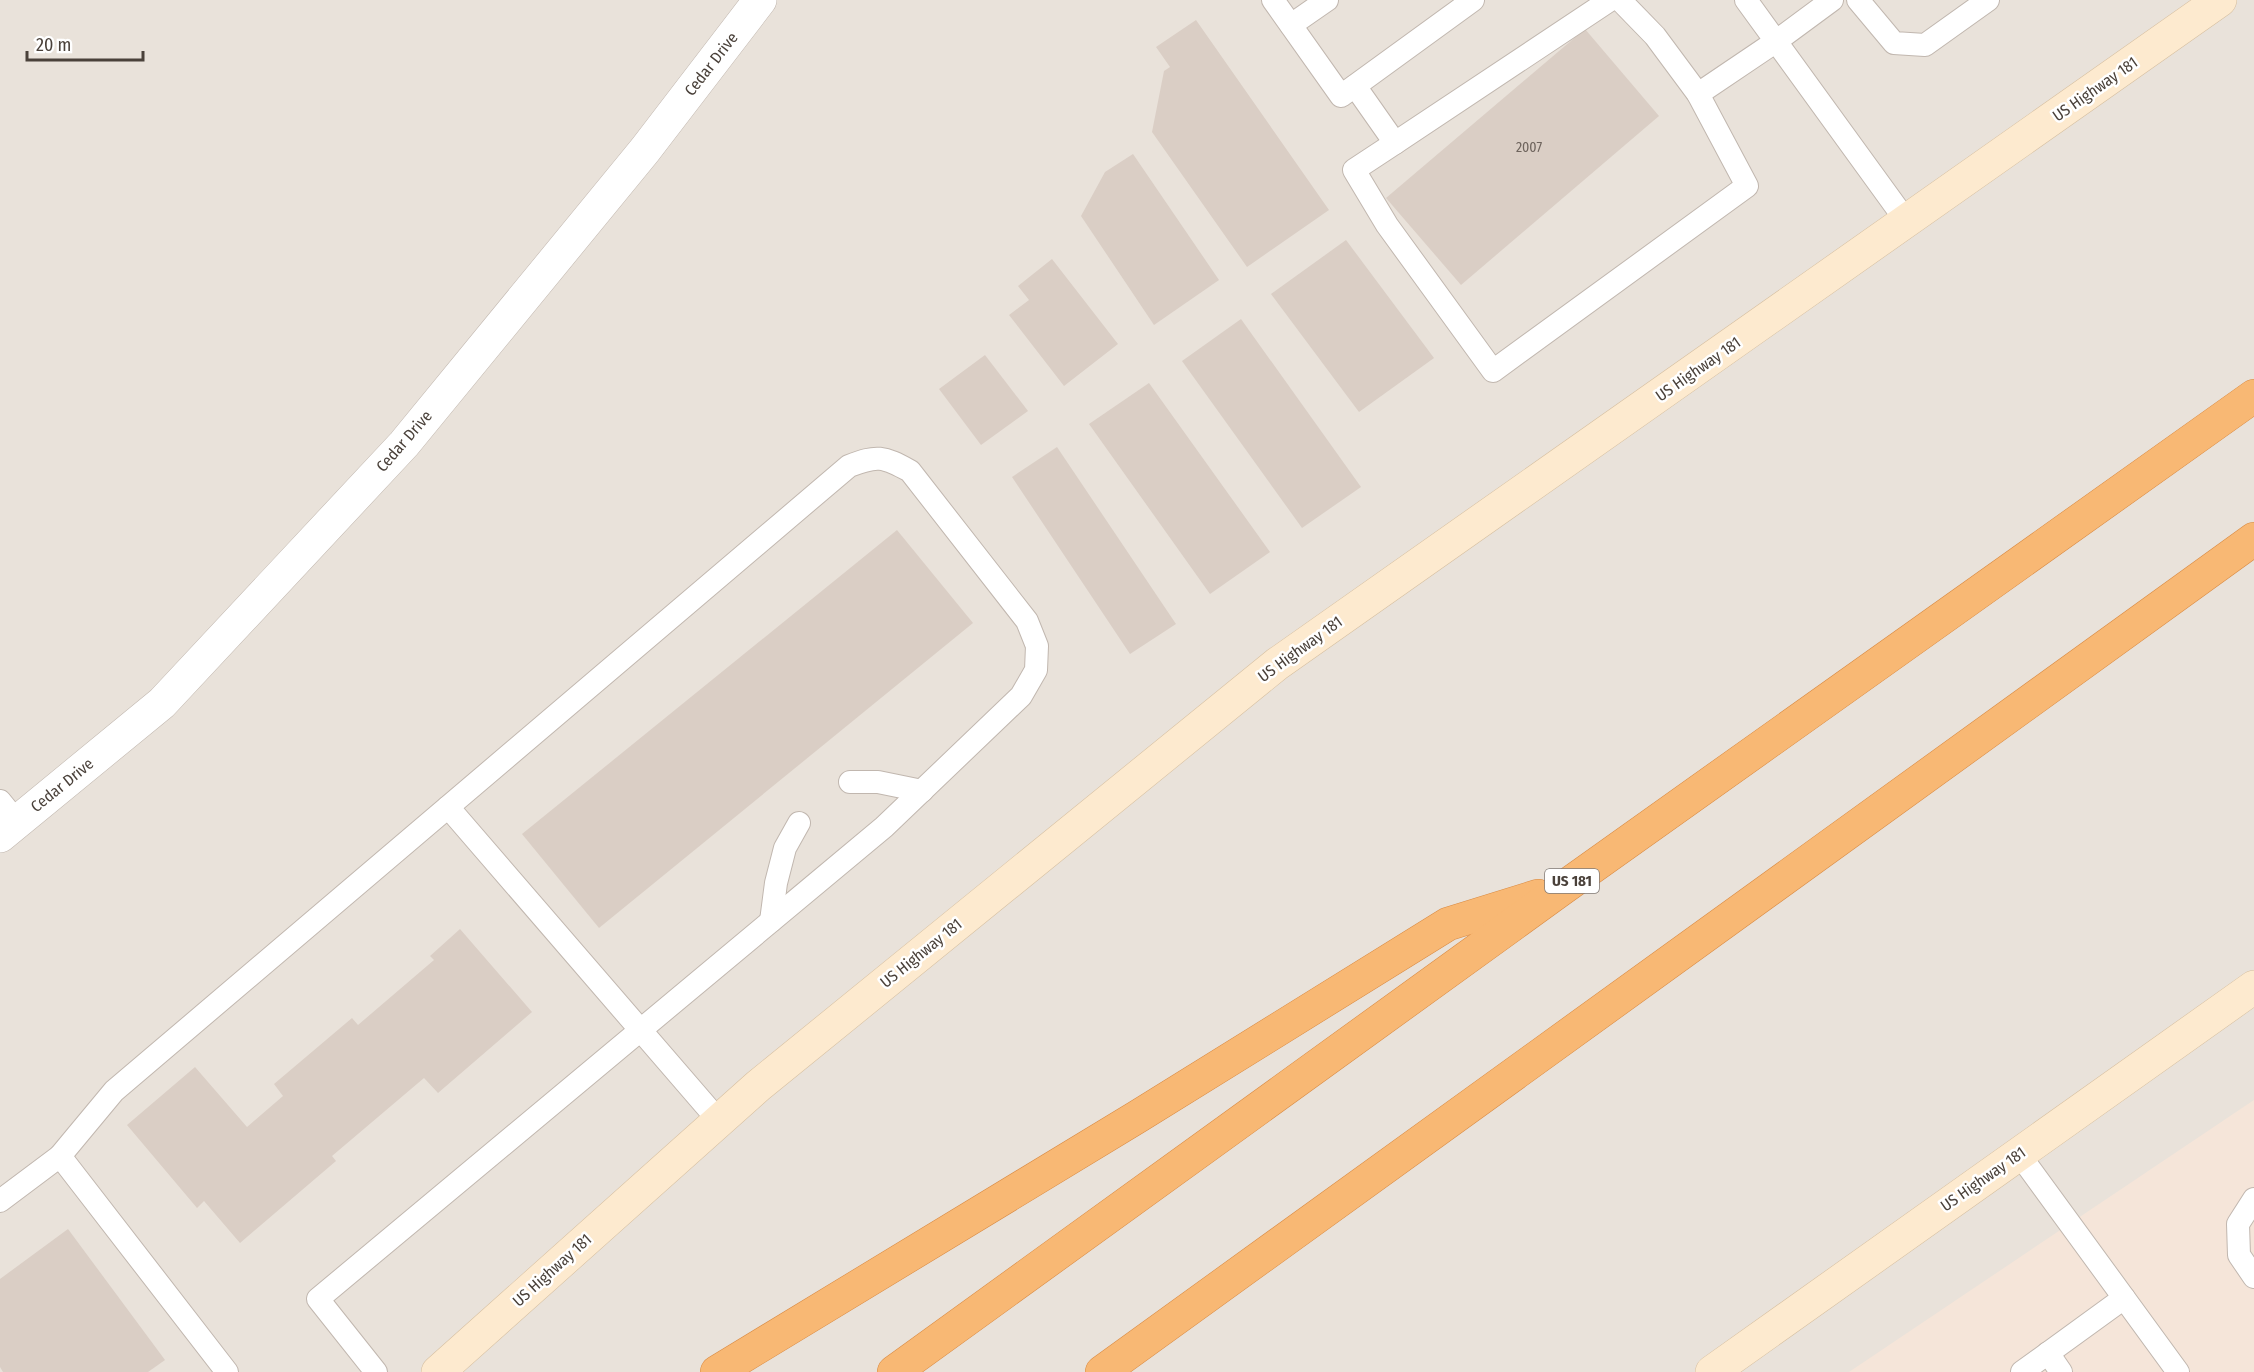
<svg xmlns="http://www.w3.org/2000/svg" width="2254" height="1372" font-family="'Fira Sans Condensed',sans-serif">
  <style>
    .residential { fill: #e9e2da }
    .commercial { fill: #f5e5d9 }
    .building { fill: #dacec5 }
    .lines { fill: none; stroke-linecap: round; stroke-linejoin: round }
    .service-casing { stroke: #c1b7af; stroke-width: 24 }
    .minor-casing { stroke: #c1b7af; stroke-width: 34 }
    .secondary-casing { stroke: #d6bfa0; stroke-width: 34 }
    .motorway-casing { stroke: #d88a43; stroke-width: 34 }
    .service { stroke: #fff; stroke-width: 22 }
    .minor { stroke: #fff; stroke-width: 33 }
    .secondary { stroke: #fdeacf; stroke-width: 33 }
    .motorway { stroke: #f8b874; stroke-width: 33 }
    .labels { text-anchor: middle; dominant-baseline: central; stroke-width: 5; stroke-linejoin: round; paint-order: stroke }
    .number-label { font-size: 14px; fill: #6e645d }
    .shield { fill: #fff; stroke: #807a75; stroke-width: 1.5 }
    .shield-label { font-size: 15px; font-weight: bold; fill: #4a413a }
    .street-label { font-size: 16px; fill: #4a413a; stroke: #fff }
  </style>
  <rect width="100%" height="100%" fill="#f5f1ec"/>
  <rect class="residential" x="0" y="0" width="2254" height="1372"/>
  <polygon class="commercial" points="2254,1100 2254,1372 1849,1372"/>
  <g class="building">
    <polygon points="1196,20 1329,210 1247,267 1152,132 1164,71 1170,67 1156,47"/>
    <polygon points="1585,29 1659,116 1461,285 1386,198"/>
    <polygon points="1133,154 1219,280 1154,325 1081,216 1105,172"/>
    <polygon points="1346,240 1434,358 1359,412 1271,294"/>
    <polygon points="1052,259 1118,344 1064,386 1009,315 1029,300 1018,286"/>
    <polygon points="1241,319 1361,487 1302,528 1182,361"/>
    <polygon points="985,355 1028,411 981,445 939,389"/>
    <polygon points="1149,383 1270,552 1210,594 1089,424"/>
    <polygon points="1057,447 1176,624 1130,654 1012,477"/>
    <polygon points="897,530 973,623 599,928 522,834"/>
    <polygon points="460,929 532,1012 438,1093 424,1078 332,1156 336,1161 240,1243 204,1201 197,1208 127,1125 195,1067 247,1127 283,1096 274,1084 352,1018 358,1025 434,960 430,956"/>
    <polygon points="68,1229 165,1360 148,1372 3,1372 0,1367 0,1279"/>
  </g>
  <g class="lines">
    <defs>
      <g id="service">
        <polyline points="1273,0 1341,96 1473,0"/>
        <polyline points="1746,0 1907,222"/>
        <polyline points="1858,0 1894,43 1925,45 1988,0"/>
        <polyline points="1291,25 1327,0"/>
        <polyline points="1355,86 1395,143 1354,170 1387,225 1493,371 1747,186 1698,94 1655,36 1620,0"/>
        <polyline points="1698,94 1775,42 1832,0"/>
        <polyline points="1395,143 1610,0"/>
        <polyline points="850,782 878,782 922,791"/>
        <polyline points="0,801 17,822"/>
        <polyline points="448,807 719,1121"/>
        <polyline points="771,921 776,883 785,848 799,823"/>
        <polyline points="2019,1154 2178,1372"/>
        <path d="M60,1156L114,1091L849,466C877,455 883,456 910,471L1027,621L1037,646L1036,670L1021,696L884,827L318,1299L376,1372"/>
        <polyline points="2254,1199 2238,1224 2239,1255 2254,1277"/>
        <polyline points="0,1201 60,1156 227,1372"/>
        <polyline points="2048,1353 2061,1372"/>
        <polyline points="2022,1372 2124,1298"/>
      </g>
      <polyline id="minor" points="0,836 162,703 404,444 645,150 760,0"/>
      <g id="secondary">
        <polyline points="438,1372 758,1086 1277,664 2220,0"/>
        <polyline points="1712,1372 2254,987"/>
      </g>
      <g id="motorway">
        <polyline points="717,1372 1137,1117 1448,924 1538,896"/>
        <polyline points="894,1372 1563,888 2254,396"/>
        <polyline points="1102,1372 2254,539"/>
      </g>
    </defs>
    <use href="#service" class="service-casing"/>
    <use href="#minor" class="minor-casing"/>
    <use href="#secondary" class="secondary-casing"/>
    <use href="#motorway" class="motorway-casing"/>
    <use href="#service" class="service"/>
    <use href="#minor" class="minor"/>
    <use href="#secondary" class="secondary"/>
    <use href="#motorway" class="motorway"/>
  </g>
  <g class="labels">
    <g class="number-label">
      <text x="1529" y="147">2007</text>
    </g>
    <rect class="shield" x="1545" y="869" width="54" height="24" rx="4.5"/>
    <g class="shield-label">
      <text x="1572" y="881">US 181</text>
    </g>
    <g class="street-label">
      <text transform="translate(711 64) rotate(-52)">Cedar Drive</text>
      <text transform="translate(2095 89) rotate(-35)">US Highway 181</text>
      <text transform="translate(1698 369) rotate(-35)">US Highway 181</text>
      <text transform="translate(404 441) rotate(-49)">Cedar Drive</text>
      <text transform="translate(1300 649) rotate(-36)">US Highway 181</text>
      <text transform="translate(62 785) rotate(-39)">Cedar Drive</text>
      <text transform="translate(921 953) rotate(-39)">US Highway 181</text>
      <text transform="translate(1983 1179) rotate(-35)">US Highway 181</text>
      <text transform="translate(552 1270) rotate(-42)">US Highway 181</text>
    </g>
  </g>
  <path d="M27 51v9h116v-9" fill="none" stroke="#4a413a" stroke-width="3"/>
  <text x="36" y="51" font-size="18" fill="#4a413a" stroke="#ffffff" stroke-width="4.5" paint-order="stroke">20 m</text>
</svg>
